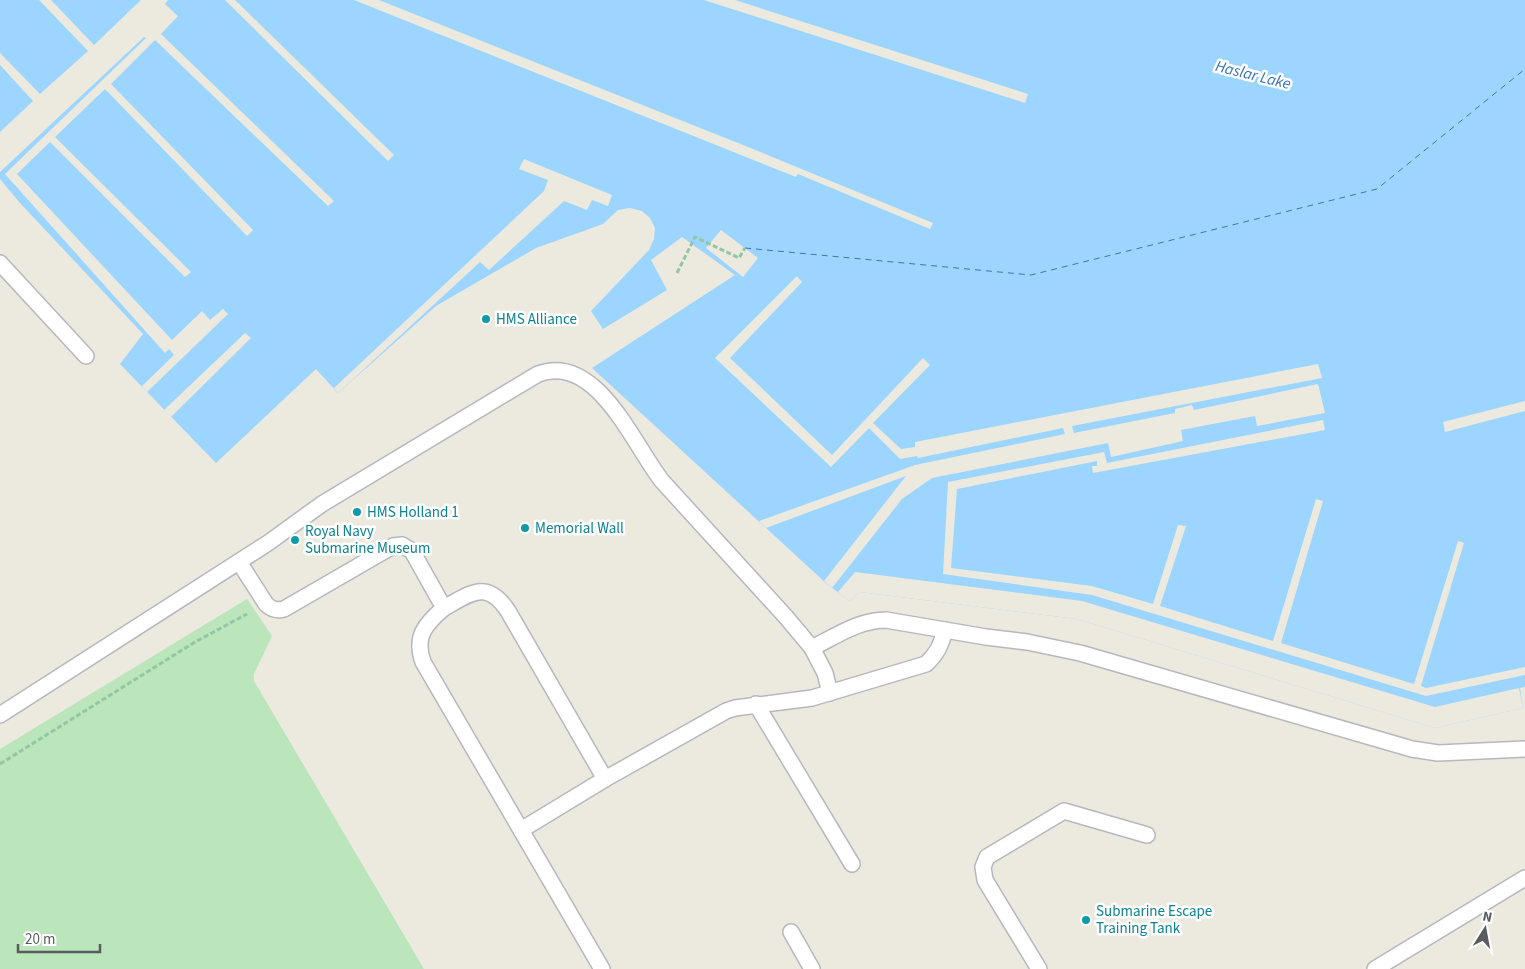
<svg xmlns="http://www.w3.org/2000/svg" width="1525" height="969" font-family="'Source Sans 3',sans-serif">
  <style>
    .green { fill: #bbe5ba }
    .water { fill: #9cd5ff }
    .pier { fill: #ece9df }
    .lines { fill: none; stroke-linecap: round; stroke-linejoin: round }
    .ferry { stroke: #3976b3; stroke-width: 1; stroke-dasharray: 6 5; stroke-linecap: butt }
    .service-casing { stroke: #b5b8bd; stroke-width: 18 }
    .path { stroke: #93c6a2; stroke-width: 3; stroke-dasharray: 5 2.5; stroke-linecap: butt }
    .service { stroke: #fff; stroke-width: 15 }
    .culture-dot { fill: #0f9aa8; stroke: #fff; stroke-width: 2 }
    .labels { text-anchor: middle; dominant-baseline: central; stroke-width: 5; stroke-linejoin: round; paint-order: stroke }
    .culture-label { font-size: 15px; fill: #0d838f; stroke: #fff; text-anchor: start }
    .water-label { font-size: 16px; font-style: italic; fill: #3976b3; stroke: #fff }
  </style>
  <rect width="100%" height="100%" fill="#ece9df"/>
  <polygon class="green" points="247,599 272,636 254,674 254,681 424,969 0,969 0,749"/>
  <polygon class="water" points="0,0 1525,0 1525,687 1520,688 1523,708 1435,728 1077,619 859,592 850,601 828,585 592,368 735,275 682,237 651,260 667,290 603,329 591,311 649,250 654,239 655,228 650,218 642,211 630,208 618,210 603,224 536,248 436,306 338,393 316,369 216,463 120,364 143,334 20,203 0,179"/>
  <g class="pier">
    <polygon points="39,0 51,0 94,45 141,0 168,0 165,4 178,16 161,34 334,201 328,206 155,40 111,84 253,230 247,236 105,89 55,137 191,272 185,277 50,142 17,174 172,340 202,311 210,320 223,309 228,314 147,392 142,386 174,355 169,349 165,353 5,174 146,38 144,37 0,172 0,132 33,101 0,65 0,53 40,94 88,51"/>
    <polygon points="225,0 235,0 394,155 388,161"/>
    <polygon points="354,0 379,0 748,147 933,223 930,229 798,174 796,177"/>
    <polygon points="704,0 735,0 1028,94 1025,103"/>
    <polygon points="524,159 612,195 608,206 592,200 587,210 564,201 489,270 480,262 338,393 334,388 544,191 548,180 519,169"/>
    <polygon points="721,230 758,258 743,277 706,248"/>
    <polygon points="797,276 802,282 730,358 832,455 923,358 930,365 873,423 901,449 915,447 915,442 1318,364 1322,378 1072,426 1074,433 1175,413 1175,409 1192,405 1194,410 1318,384 1325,413 1257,426 1255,416 1181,430 1183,441 1111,457 1108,443 932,478 902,499 832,588 824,581 906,476 766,528 759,521 915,465 1065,434 1063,428 918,458 917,456 900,459 869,428 831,467 715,358"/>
    <polygon points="245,333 251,338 171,417 164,410"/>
    <polygon points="1525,401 1525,411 1445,432 1443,422"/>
    <polygon points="1323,420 1325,430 1093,473 1092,466 1097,466 1097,461 957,489 951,568 1092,586 1153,604 1178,525 1186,526 1160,606 1273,641 1316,499 1323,501 1281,643 1414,684 1458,541 1464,543 1421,686 1426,688 1525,667 1525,675 1426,696 1092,595 943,574 948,482 1104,452 1107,463"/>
    <polygon points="855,572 1082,601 1435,707 1519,688 1523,708 1435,728 1077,619 859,592 850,601 838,592"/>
  </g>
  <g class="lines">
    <polyline class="ferry" points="745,248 1031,275 1377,189 1525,69"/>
    <defs>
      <g id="service">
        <polyline points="0,263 86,356"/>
        <path d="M239,562L266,604C271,609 276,611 284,609L393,546L402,545L412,551L444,608C425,624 414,637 423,662L602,969"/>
        <path d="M444,608C471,593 487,579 508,611L605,779L726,711L735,708L812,698L926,664C937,654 941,645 945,630"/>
        <polyline points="812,648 825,673 830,693"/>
        <polyline points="756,704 852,864"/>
        <path d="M0,715L268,543L322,504L538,374C597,352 634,446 662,481L786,617L812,648C836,636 859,620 886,620L986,637L1027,642L1080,653L1412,749L1438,753L1525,749"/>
        <polyline points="521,830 605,779"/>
        <polyline points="791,932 812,969"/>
        <polyline points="1039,969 985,880 983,867 987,857 1064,811 1147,835"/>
        <polyline points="1375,969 1525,878"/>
      </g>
    </defs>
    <use href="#service" class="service-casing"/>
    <g class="path">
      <polyline points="677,273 695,237 739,258 745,248"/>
      <polyline points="0,764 195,642 247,614"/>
    </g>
    <use href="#service" class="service"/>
  </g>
  <g class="culture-dot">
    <circle cx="486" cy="319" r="5"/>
    <circle cx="357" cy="512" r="5"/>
    <circle cx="525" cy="528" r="5"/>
    <circle cx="295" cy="540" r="5"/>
    <circle cx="1086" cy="920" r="5"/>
  </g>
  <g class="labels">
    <g class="culture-label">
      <text x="496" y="319">HMS Alliance</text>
      <text x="367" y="512">HMS Holland 1</text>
      <text x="535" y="528">Memorial Wall</text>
      <text x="305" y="531">Royal Navy<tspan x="305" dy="17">Submarine Museum</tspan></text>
      <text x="1096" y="911">Submarine Escape<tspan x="1096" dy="17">Training Tank</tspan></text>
    </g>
    <g class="water-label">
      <text transform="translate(1253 75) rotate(14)">Haslar Lake</text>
    </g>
  </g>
  <g transform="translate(1485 929) rotate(11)" stroke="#ffffff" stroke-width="4" paint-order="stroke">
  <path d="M0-4L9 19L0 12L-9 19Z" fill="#585c61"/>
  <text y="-8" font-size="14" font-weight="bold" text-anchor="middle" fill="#585c61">N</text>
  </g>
  <path d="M18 944v8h82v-8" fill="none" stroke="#585c61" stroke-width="2.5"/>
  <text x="25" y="944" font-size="15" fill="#585c61" stroke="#ffffff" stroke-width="4" paint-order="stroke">20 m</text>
</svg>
